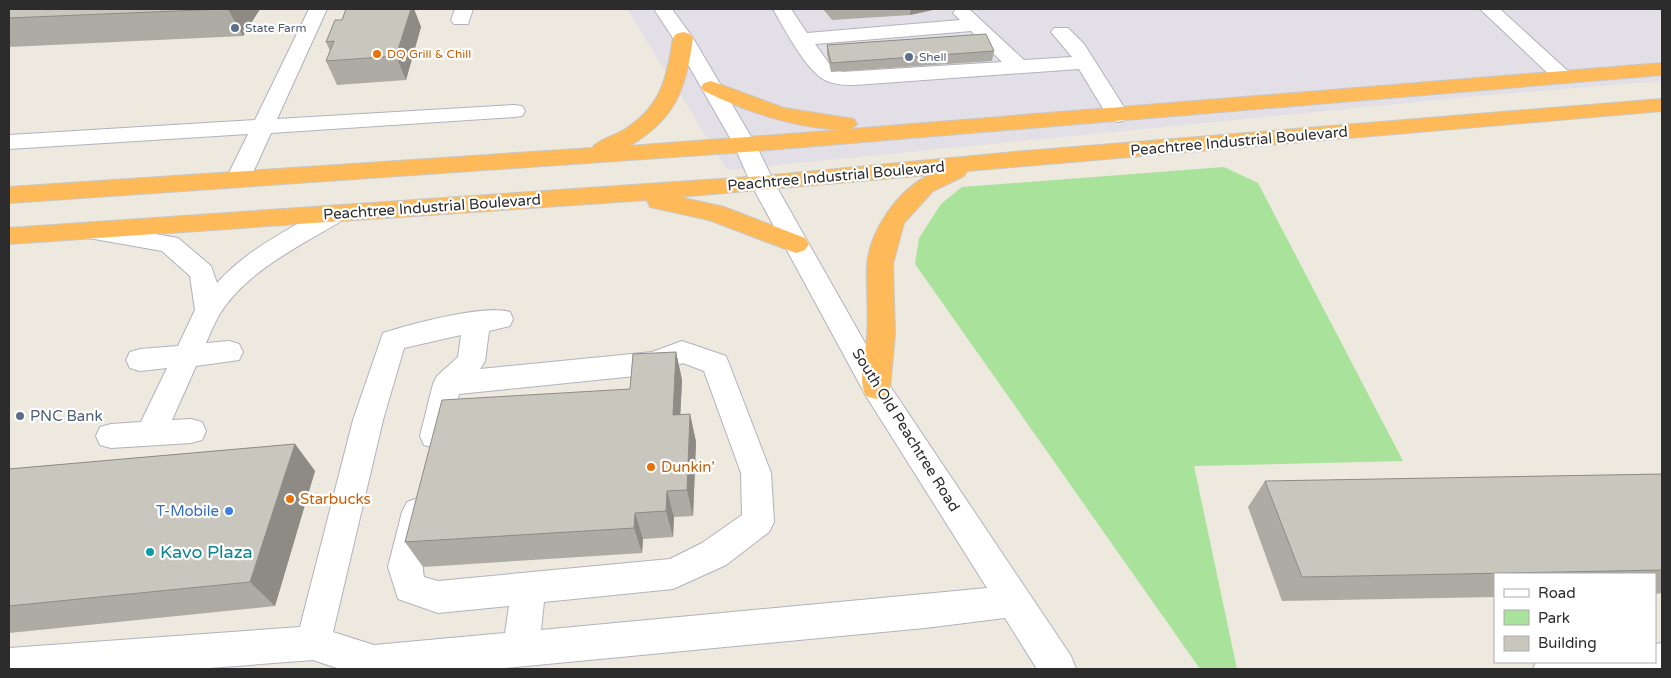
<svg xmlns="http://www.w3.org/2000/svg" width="1671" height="678" font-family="'Varela Round',sans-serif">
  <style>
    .industrial { fill: #e2dfe6 }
    .green { fill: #a9e39b }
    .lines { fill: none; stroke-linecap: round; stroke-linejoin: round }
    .minor-casing { stroke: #b2b2bf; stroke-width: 2 }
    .highway-casing { stroke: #c8c8c8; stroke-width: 2 }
    .minor { fill: #fff; fill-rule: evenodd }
    .highway { fill: #feba59; fill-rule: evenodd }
    .wall { fill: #adaba3 }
    .shaded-wall { fill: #8d8b84 }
    .building { fill: #c9c7bd; stroke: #8d8b84 }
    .service-dot { fill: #5c6f8a; stroke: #fff; stroke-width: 2 }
    .food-dot { fill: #e8710a; stroke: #fff; stroke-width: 2 }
    .shop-dot { fill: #3f7fe0; stroke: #fff; stroke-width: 2 }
    .culture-dot { fill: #0f9aa8; stroke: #fff; stroke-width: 2 }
    .labels { text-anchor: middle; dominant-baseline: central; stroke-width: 4.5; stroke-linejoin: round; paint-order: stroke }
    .far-service-label { font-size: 12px; fill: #4e5e75; stroke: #fff; text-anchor: start }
    .far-food-label { font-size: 12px; fill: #c56008; stroke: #fff; text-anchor: start }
    .street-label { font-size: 15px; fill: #2c2c2c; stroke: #fff }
    .service-label { font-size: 15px; fill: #4e5e75; stroke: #fff; text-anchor: start }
    .food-label { font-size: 15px; fill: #c56008; stroke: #fff; text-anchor: start }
    .shop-label { font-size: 15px; fill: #366cbe; stroke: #fff; text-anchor: end }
    .near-culture-label { font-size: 18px; fill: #0d838f; stroke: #fff; text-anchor: start }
  </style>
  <rect width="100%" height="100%" fill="#ede9de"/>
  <polygon class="industrial" points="627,9 1662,9 1662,81 1489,95 727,170"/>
  <polygon class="green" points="1224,167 1258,183 1403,461 1194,466 1237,669 1200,669 915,264 919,238 941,204 962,187"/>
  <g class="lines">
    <defs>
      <g id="minor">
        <polygon points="309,9 327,9 277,119 514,105 522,106 525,111 522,116 514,117 271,133 250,179 246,184 238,186 230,184 226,179 248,134 9,149 9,135 255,120"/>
        <polygon points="455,9 473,9 468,24 454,24 451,20"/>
        <path d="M654,9H672L693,38L756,145L775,184L886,380L1071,656L1076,669H1037L1005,618L925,628L494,669H340L313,660L196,669H9V648L300,627L353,420L383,333C410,324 485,304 510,312L513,319L510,326L489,331L485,361L480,369L652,352L682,341L726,356L771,473L774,522L769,532L726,565L673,589L544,602L541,630L987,588L866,396L751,184L734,145L673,38ZM461,335L458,357L437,376L433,384L420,436L424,445L435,448L446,445L450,436L459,394L655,374L683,363L704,371L741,473L742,515L702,543L670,559L438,581L424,577C418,552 440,525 429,502L418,498L407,502L402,512L388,567L398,599L438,613L509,606L505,633L374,645L333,632L383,420L404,348Z"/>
        <path d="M773,9H791L807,33L960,20L953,13L956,9H969L1024,60L1072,57L1051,32L1054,28H1068L1084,44L1129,115L1126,120L1118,122L1110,120L1079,69L855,85C846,85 836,85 827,81C807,73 784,28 773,9ZM971,31L1002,62L842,72L828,62L815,44Z"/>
        <polygon points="1480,9 1500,9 1570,73 1573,77 1570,81 1563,83 1556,81"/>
        <path d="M334,206L343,208L346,214L343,220C300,246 246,271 219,315C214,324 210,334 206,343L229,341L239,344L243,352L239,360L196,366L172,420L191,419L202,422L206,431L202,440L191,443L111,448L100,445L96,436L100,427L111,424L141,422L167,368L140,371L130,368L126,360L130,352L140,349L178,346L195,310L190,276L162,251L83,237L80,231L83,225L92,223L178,238L211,266L217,283C246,250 288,230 325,208Z"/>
        <polygon points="1662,643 1662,669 1533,669 1536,662 1655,662 1655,644"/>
      </g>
      <g id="highway">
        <path d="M683,32L690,34L693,38C686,89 675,120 629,146L841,130C792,127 747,112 704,91L701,87L704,83L711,81L784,108L854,119L857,124L851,129L1662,63V75L745,152L9,203V187L592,148C597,140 613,136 622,131C660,108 667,80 673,38L676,34Z"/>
        <path d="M1662,99V111L967,171L964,176L933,191L904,223L893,264L895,334L890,388L886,396L876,399L866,396C857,380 866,354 867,336C869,313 866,289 867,266C869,231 898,190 929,175L679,197L724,207L805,238L809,244L805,250L796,253L709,220L650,207L647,200L9,244V228L763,176L1014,152Z"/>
      </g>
    </defs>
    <use href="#minor" class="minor-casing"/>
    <use href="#highway" class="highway-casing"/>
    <use href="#minor" class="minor"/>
    <use href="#highway" class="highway"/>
  </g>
  <g class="wall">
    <polygon points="9,9 260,9 243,36 9,47"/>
    <polygon points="346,9 414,9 421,27 406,80 337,85 326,61 330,51 326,42 342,20"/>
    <polygon points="823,9 937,9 910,15 832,20"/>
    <polygon points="827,45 994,51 992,61 831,72 827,54"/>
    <polygon points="676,352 682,380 680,415 690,414 696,442 693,516 674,517 673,537 643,539 642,553 423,567 405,542 630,389"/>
    <polygon points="295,444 315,471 275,606 9,633 9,469"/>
    <polygon points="1662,474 1662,593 1655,594 1655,574 1495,574 1495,597 1282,601 1248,507 1265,481"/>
  </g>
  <g class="shaded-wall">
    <polygon points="228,9 260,9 243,36"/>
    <polygon points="409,9 414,9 421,27 406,80 396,56"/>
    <polygon points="911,9 937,9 910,15"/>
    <polygon points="676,352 682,380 679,442 673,415"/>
    <polygon points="690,414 696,442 693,516 687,490"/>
    <polygon points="295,444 315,471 275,606 250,582"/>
    <polygon points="667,491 674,517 673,537 666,511"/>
    <polygon points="635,513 643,539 642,553 634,528"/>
  </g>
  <g class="building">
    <polygon points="9,9 223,9 9,18"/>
    <polygon points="346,9 411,9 396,56 326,61 334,41 326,42 335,20 342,20"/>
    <polygon points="986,34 994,51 831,63 827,45"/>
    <polygon points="676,352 673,415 690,414 687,490 667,491 666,511 635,513 634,528 405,542 442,400 630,389 633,354"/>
    <polygon points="295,444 250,582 9,606 9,469"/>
    <polygon points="1662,474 1662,570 1302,577 1265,481"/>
  </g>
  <g class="service-dot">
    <circle cx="235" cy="28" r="5"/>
    <circle cx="909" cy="57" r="5"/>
    <circle cx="20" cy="416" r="5"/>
  </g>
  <g class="food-dot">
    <circle cx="377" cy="54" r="5"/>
    <circle cx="651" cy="467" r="5"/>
    <circle cx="290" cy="499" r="5"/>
  </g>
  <circle class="shop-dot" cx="229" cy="511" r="5"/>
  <circle class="culture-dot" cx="150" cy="552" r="5"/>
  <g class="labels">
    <g class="far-service-label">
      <text x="245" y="28">State Farm</text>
      <text x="919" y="57">Shell</text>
    </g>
    <g class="far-food-label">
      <text x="387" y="54">DQ Grill &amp; Chill</text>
    </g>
    <g class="street-label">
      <text transform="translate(1239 141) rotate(-5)">Peachtree Industrial Boulevard</text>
      <text transform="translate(836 176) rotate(-5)">Peachtree Industrial Boulevard</text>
      <text transform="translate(432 207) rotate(-4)">Peachtree Industrial Boulevard</text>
      <text transform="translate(906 430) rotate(58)">South Old Peachtree Road</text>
    </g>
    <g class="service-label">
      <text x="30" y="416">PNC Bank</text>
    </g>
    <g class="food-label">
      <text x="661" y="467">Dunkin'</text>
      <text x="300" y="499">Starbucks</text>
    </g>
    <g class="shop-label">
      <text x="219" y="511">T-Mobile</text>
    </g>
    <g class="near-culture-label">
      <text x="160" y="552">Kavo Plaza</text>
    </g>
  </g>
  <rect width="1671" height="678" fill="none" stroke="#2c2c2c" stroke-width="20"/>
  <rect x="1494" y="573" width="162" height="90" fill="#ffffff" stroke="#ababab"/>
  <rect x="1504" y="589" width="25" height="8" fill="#ffffff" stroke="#ababab"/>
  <text x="1538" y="598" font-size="15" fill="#2c2c2c">Road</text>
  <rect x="1504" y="610" width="25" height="15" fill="#a9e39b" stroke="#ababab"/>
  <text x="1538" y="623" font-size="15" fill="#2c2c2c">Park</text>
  <rect x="1504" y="636" width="25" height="15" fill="#c9c7bd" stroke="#ababab"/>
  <text x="1538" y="648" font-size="15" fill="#2c2c2c">Building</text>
</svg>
